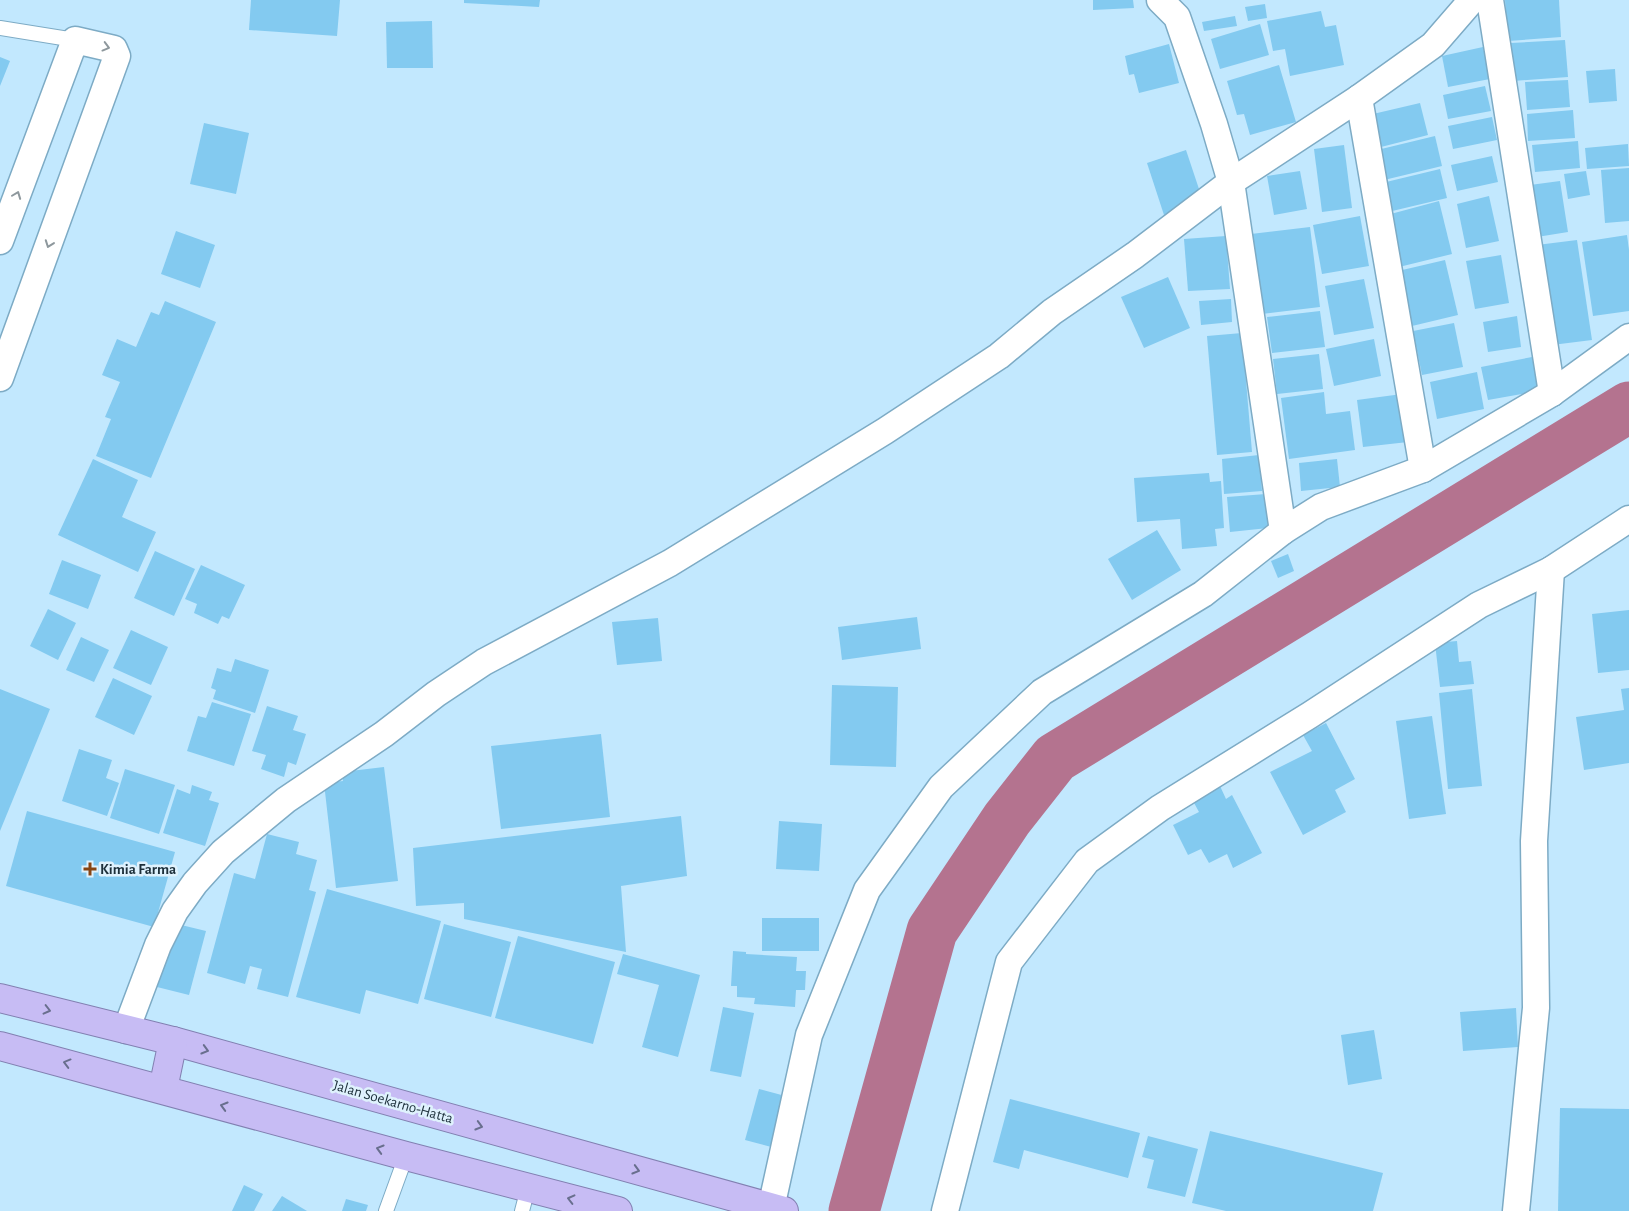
<svg xmlns="http://www.w3.org/2000/svg" width="1629" height="1211" font-family="'Alegreya Sans',sans-serif">
  <style>
    .lines { fill: none; stroke-linecap: round; stroke-linejoin: round }
    .river { stroke: #b4738f; stroke-width: 51 }
    .building { fill: #83caf0 }
    .service-casing { stroke: #7dabc5; stroke-width: 16 }
    .minor-casing { stroke: #7dabc5; stroke-width: 29 }
    .trunk-casing { stroke: #8280b1; stroke-width: 30 }
    .service { stroke: #fff; stroke-width: 14 }
    .minor { stroke: #fff; stroke-width: 26 }
    .trunk { stroke: #c7bcf4; stroke-width: 28 }
    .oneway { stroke: #8e989d }
    .oneway2 { stroke: #696f8e }
    .poi-dot { fill: #874513; stroke: #dff2fd; stroke-width: 2 }
    .labels { text-anchor: middle; dominant-baseline: central; stroke-width: 5; stroke-linejoin: round; paint-order: stroke }
    .poi-label { font-size: 15px; font-weight: bold; fill: #1d303b; stroke: #dff2fd; text-anchor: start }
    .street-label { font-size: 15px; fill: #1d303b; stroke: #dff2fd }
  </style>
  <rect width="100%" height="100%" fill="#c2e8fe"/>
  <g class="lines">
    <polyline class="river" points="854,1211 932,931 1007,819 1055,758 1629,407"/>
  </g>
  <g class="building">
    <polygon points="251,0 340,0 337,36 249,30"/>
    <polygon points="464,0 540,0 539,7 464,3"/>
    <polygon points="1093,0 1133,0 1134,8 1093,10"/>
    <polygon points="1505,0 1559,0 1561,37 1508,41"/>
    <polygon points="1265,4 1267,18 1248,21 1245,7"/>
    <polygon points="1321,11 1325,27 1336,25 1344,65 1290,76 1285,49 1273,51 1267,21"/>
    <polygon points="1235,16 1237,26 1204,31 1202,22"/>
    <polygon points="432,21 433,68 387,68 386,22"/>
    <polygon points="1260,24 1269,55 1220,69 1211,39"/>
    <polygon points="1565,40 1568,77 1513,81 1510,43"/>
    <polygon points="1169,44 1179,83 1139,93 1134,74 1129,75 1125,56"/>
    <polygon points="1483,47 1490,79 1448,87 1442,56"/>
    <polygon points="0,57 10,61 0,86"/>
    <polygon points="1279,65 1296,122 1250,135 1244,114 1237,115 1227,81"/>
    <polygon points="1615,69 1617,101 1589,103 1586,71"/>
    <polygon points="1568,80 1570,107 1527,110 1525,82"/>
    <polygon points="1485,86 1491,111 1448,119 1443,95"/>
    <polygon points="1420,103 1428,135 1381,147 1373,114"/>
    <polygon points="1573,110 1575,138 1528,141 1527,114"/>
    <polygon points="1492,117 1497,140 1453,149 1448,126"/>
    <polygon points="204,123 249,133 236,194 190,184"/>
    <polygon points="1435,136 1442,166 1380,181 1373,151"/>
    <polygon points="1578,141 1580,168 1535,172 1532,145"/>
    <polygon points="1628,144 1629,166 1587,169 1585,148"/>
    <polygon points="1344,145 1352,208 1322,212 1314,149"/>
    <polygon points="1186,150 1203,201 1164,215 1147,163"/>
    <polygon points="1492,156 1498,182 1457,191 1451,165"/>
    <polygon points="1629,168 1629,221 1605,223 1601,170"/>
    <polygon points="1440,169 1447,198 1388,212 1382,183"/>
    <polygon points="1300,171 1307,209 1274,215 1267,176"/>
    <polygon points="1586,171 1590,195 1568,199 1564,174"/>
    <polygon points="1560,181 1568,232 1537,237 1530,185"/>
    <polygon points="1489,196 1499,241 1466,248 1457,204"/>
    <polygon points="1439,201 1452,254 1399,267 1387,215"/>
    <polygon points="1360,216 1369,266 1322,274 1313,225"/>
    <polygon points="1310,227 1320,307 1262,314 1251,234"/>
    <polygon points="176,231 215,245 200,288 161,274"/>
    <polygon points="1627,235 1629,250 1629,311 1593,316 1582,242"/>
    <polygon points="1226,236 1230,289 1188,291 1184,239"/>
    <polygon points="1577,240 1592,340 1552,345 1537,245"/>
    <polygon points="1501,255 1509,303 1475,309 1466,261"/>
    <polygon points="1445,260 1458,315 1412,326 1398,271"/>
    <polygon points="1168,277 1190,328 1144,348 1121,297"/>
    <polygon points="1364,279 1374,328 1334,335 1325,286"/>
    <polygon points="1231,299 1232,322 1201,325 1199,301"/>
    <polygon points="165,301 216,322 151,478 96,456 111,419 105,417 120,382 102,375 117,339 136,347 151,312 159,315"/>
    <polygon points="1320,311 1325,347 1272,353 1267,317"/>
    <polygon points="1517,316 1521,347 1488,352 1483,322"/>
    <polygon points="1454,323 1463,367 1422,375 1413,331"/>
    <polygon points="1242,333 1252,452 1217,455 1207,336"/>
    <polygon points="1374,339 1381,376 1334,386 1326,349"/>
    <polygon points="1319,354 1323,389 1277,394 1273,359"/>
    <polygon points="1532,357 1539,391 1488,400 1481,367"/>
    <polygon points="1477,372 1484,409 1437,419 1430,382"/>
    <polygon points="1324,392 1326,414 1350,411 1355,450 1289,459 1281,398"/>
    <polygon points="1402,394 1408,442 1363,447 1357,400"/>
    <polygon points="1259,455 1262,491 1224,494 1222,459"/>
    <polygon points="93,459 138,480 122,517 156,532 138,572 58,535"/>
    <polygon points="1337,459 1340,487 1301,491 1299,463"/>
    <polygon points="1209,473 1210,482 1221,481 1224,528 1215,529 1217,546 1182,549 1180,519 1137,522 1134,478"/>
    <polygon points="1266,494 1268,528 1230,532 1227,497"/>
    <polygon points="1157,530 1181,570 1132,600 1108,559"/>
    <polygon points="155,551 195,569 174,616 134,598"/>
    <polygon points="1288,554 1294,571 1278,578 1271,561"/>
    <polygon points="62,560 101,575 88,609 49,594"/>
    <polygon points="201,565 245,585 229,619 222,616 218,624 194,613 197,604 185,599"/>
    <polygon points="48,609 76,623 58,660 30,646"/>
    <polygon points="1629,610 1629,670 1598,673 1592,614"/>
    <polygon points="917,617 921,649 842,660 838,627"/>
    <polygon points="658,618 662,661 617,665 612,622"/>
    <polygon points="131,630 168,647 151,685 113,668"/>
    <polygon points="81,637 109,650 94,682 66,670"/>
    <polygon points="1457,641 1459,662 1471,661 1474,684 1440,687 1435,643"/>
    <polygon points="235,659 269,670 255,713 213,699 216,690 211,688 217,668 231,672"/>
    <polygon points="113,678 152,696 134,735 95,717"/>
    <polygon points="832,685 898,687 896,767 830,765"/>
    <polygon points="1629,688 1629,763 1584,770 1576,717 1624,710 1621,689"/>
    <polygon points="0,689 50,709 0,831"/>
    <polygon points="1472,689 1482,786 1448,789 1439,693"/>
    <polygon points="212,702 251,714 234,766 187,751 198,716 206,718"/>
    <polygon points="267,706 298,716 293,730 306,734 296,765 288,762 284,777 261,769 266,755 252,751"/>
    <polygon points="1432,716 1446,814 1409,819 1396,721"/>
    <polygon points="1326,723 1355,779 1335,790 1346,812 1303,835 1270,772 1312,751 1303,735"/>
    <polygon points="601,734 610,817 501,829 491,746"/>
    <polygon points="79,749 112,760 106,778 119,783 107,816 62,801"/>
    <polygon points="384,767 398,881 336,888 324,783 343,781 342,772"/>
    <polygon points="125,769 175,785 159,834 110,818"/>
    <polygon points="192,785 212,792 209,800 219,803 205,846 163,833 177,789 190,794"/>
    <polygon points="1220,786 1226,799 1232,795 1262,853 1233,868 1227,854 1209,863 1201,849 1188,855 1173,825 1199,812 1193,801"/>
    <polygon points="27,811 175,852 154,927 6,886"/>
    <polygon points="681,816 687,876 621,886 626,952 464,919 464,903 416,906 413,848"/>
    <polygon points="779,821 822,824 819,871 776,869"/>
    <polygon points="267,834 299,842 296,854 317,860 309,890 316,892 288,997 257,989 262,969 250,966 245,984 207,973 234,873 255,879"/>
    <polygon points="327,889 441,921 418,1004 366,990 360,1014 296,997"/>
    <rect x="762" y="918" width="57" height="33"/>
    <polygon points="173,923 206,931 189,995 157,987"/>
    <polygon points="444,924 511,942 491,1017 424,999"/>
    <polygon points="518,936 615,962 593,1044 495,1018"/>
    <polygon points="733,951 746,952 746,954 797,957 796,971 806,971 805,990 796,990 795,1007 754,1004 755,998 737,997 737,986 731,986"/>
    <polygon points="623,954 700,975 678,1057 642,1047 659,985 617,974"/>
    <polygon points="723,1007 754,1013 741,1077 710,1071"/>
    <polygon points="1516,1008 1518,1047 1463,1051 1460,1012"/>
    <polygon points="1374,1030 1382,1079 1348,1085 1341,1035"/>
    <polygon points="759,1089 789,1097 775,1148 745,1140"/>
    <polygon points="1010,1099 1140,1133 1128,1178 1024,1150 1019,1169 993,1162"/>
    <polygon points="1560,1108 1629,1109 1629,1211 1558,1211"/>
    <polygon points="1210,1131 1383,1173 1373,1211 1226,1211 1192,1203"/>
    <polygon points="1148,1136 1198,1149 1185,1197 1147,1188 1154,1160 1142,1157"/>
    <polygon points="244,1185 263,1194 254,1211 232,1211"/>
    <polygon points="282,1196 307,1211 272,1211"/>
    <polygon points="346,1199 368,1205 366,1211 342,1211"/>
  </g>
  <g class="lines">
    <defs>
      <g id="service">
        <polyline points="0,28 75,40"/>
        <polyline points="386,1211 406,1156"/>
        <polyline points="522,1211 528,1188"/>
      </g>
      <g id="minor">
        <polyline points="1160,0 1177,17 1214,124 1231,182 1283,531"/>
        <polyline points="1490,0 1552,393"/>
        <polyline points="1359,98 1423,469"/>
        <polyline points="0,241 75,40 114,49 117,56 0,378"/>
        <polyline points="126,1030 158,945 175,911 195,883 223,852 286,800 384,734 436,694 484,662 670,563 885,431 999,356 1052,312 1135,255 1231,182 1359,98 1433,45 1472,0"/>
        <polyline points="771,1208 809,1035 867,890 941,787 1042,692 1203,594 1283,531 1321,507 1423,469 1552,393 1629,337"/>
        <polyline points="945,1211 1009,962 1087,861 1160,808 1310,715 1479,605 1551,570 1629,519"/>
        <polyline points="1516,1211 1536,1008 1534,841 1551,570"/>
      </g>
      <g id="trunk">
        <polyline points="0,998 173,1041 784,1211"/>
        <polyline points="0,1046 406,1156 618,1211"/>
        <polyline points="163,1089 173,1041"/>
      </g>
    </defs>
    <use href="#service" class="service-casing"/>
    <use href="#minor" class="minor-casing"/>
    <use href="#trunk" class="trunk-casing"/>
    <use href="#service" class="service"/>
    <use href="#minor" class="minor"/>
    <use href="#trunk" class="trunk"/>
  </g>
  <defs><path id="oneway-chevron" d="M-2-3.5L2.5 0L-2 3.5" fill="none" stroke-width="1.6" stroke-linecap="round" stroke-linejoin="round" transform="scale(1.25)"/></defs>
  <g class="oneway">
    <use href="#oneway-chevron" transform="translate(106 47) rotate(15)"/>
    <use href="#oneway-chevron" transform="translate(17 195) rotate(-69)"/>
    <use href="#oneway-chevron" transform="translate(49 244) rotate(110)"/>
  </g>
  <g class="oneway2">
    <use href="#oneway-chevron" transform="translate(47 1010) rotate(14)"/>
    <use href="#oneway-chevron" transform="translate(205 1050) rotate(16)"/>
    <use href="#oneway-chevron" transform="translate(67 1063) rotate(-165)"/>
    <use href="#oneway-chevron" transform="translate(224 1106) rotate(-164)"/>
    <use href="#oneway-chevron" transform="translate(479 1126) rotate(16)"/>
    <use href="#oneway-chevron" transform="translate(380 1149) rotate(-164)"/>
    <use href="#oneway-chevron" transform="translate(636 1170) rotate(16)"/>
    <use href="#oneway-chevron" transform="translate(571 1199) rotate(-166)"/>
  </g>
  <path class="poi-dot" d="M87.5 861.5h5v5h5v5h-5v5h-5v-5h-5v-5h5z"/>
  <g class="labels">
    <g class="poi-label">
      <text x="100" y="869">Kimia Farma</text>
    </g>
    <g class="street-label">
      <text transform="translate(393 1102) rotate(16)">Jalan Soekarno-Hatta</text>
    </g>
  </g>
</svg>
